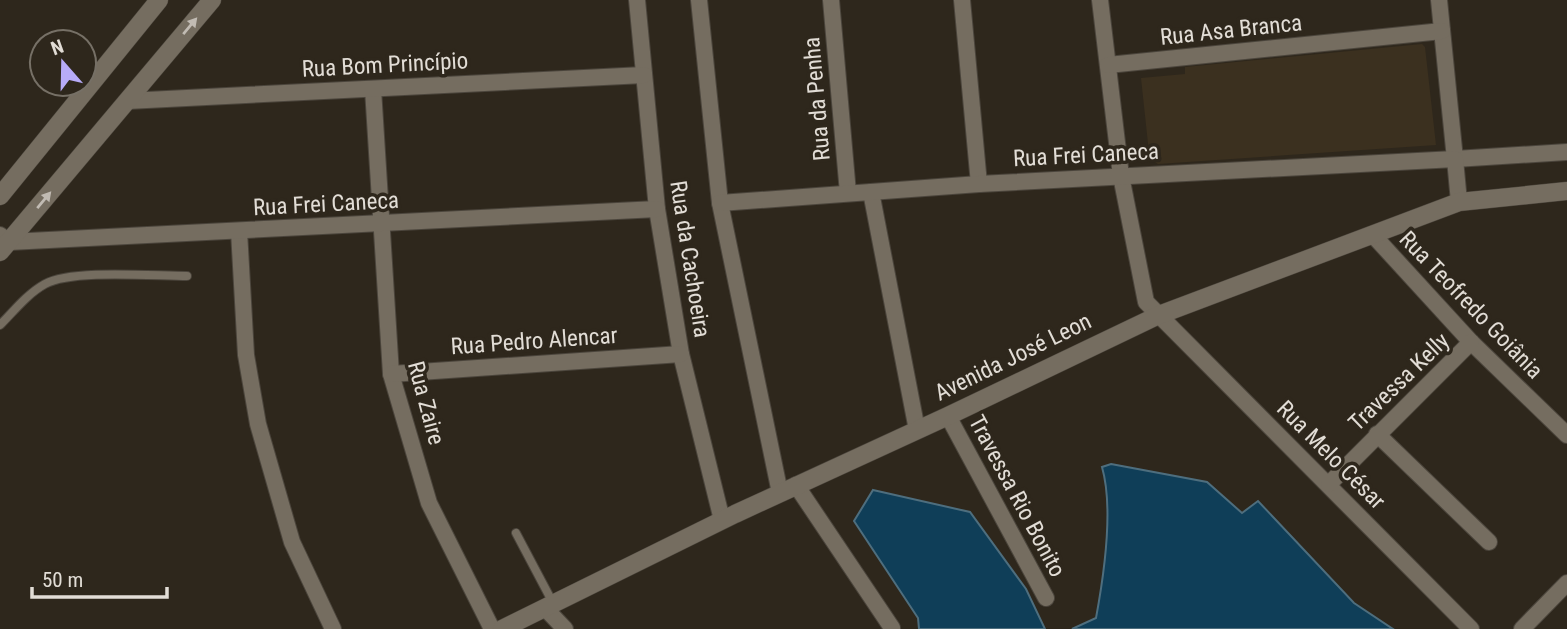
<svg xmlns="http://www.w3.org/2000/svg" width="1567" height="629" font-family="'Roboto Condensed',sans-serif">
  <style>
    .built { fill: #3b301f }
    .water { fill: #0f3e58; stroke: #4e6e7e; stroke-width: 2 }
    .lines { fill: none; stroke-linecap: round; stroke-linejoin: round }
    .lane-casing { stroke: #4b453c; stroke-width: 10 }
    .street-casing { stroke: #4b453c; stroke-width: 18 }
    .secondary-casing { stroke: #4b453c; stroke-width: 19 }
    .lane { stroke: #756d60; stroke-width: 8 }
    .street { stroke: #756d60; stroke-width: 16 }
    .secondary { stroke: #756d60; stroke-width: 18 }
    .oneway { fill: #c1bbb3 }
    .labels { text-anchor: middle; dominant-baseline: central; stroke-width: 7; stroke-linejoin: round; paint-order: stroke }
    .street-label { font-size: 23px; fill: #e2ddd6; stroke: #2e271c }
  </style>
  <rect width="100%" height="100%" fill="#2e271c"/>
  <polygon class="built" points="1422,44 1425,47 1436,145 1158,164 1152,160 1149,153 1141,78 1185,74 1185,67"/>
  <g class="water">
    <path d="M1111,464L1207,482L1242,513L1258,501L1354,603L1393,629H1072L1096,618C1104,575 1114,509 1102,467Z"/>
    <polygon points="873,490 970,512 1026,589 1045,629 919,629 918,618 854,521"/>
  </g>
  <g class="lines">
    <defs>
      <g id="lane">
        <path d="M0,325C14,311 27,294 45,284C72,269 153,276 187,276"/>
        <polyline points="516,533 553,603"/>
      </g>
      <g id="street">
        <polyline points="637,0 657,209 681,354 722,520"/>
        <polyline points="699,0 720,203 780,493"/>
        <polyline points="831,0 848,193"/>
        <polyline points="962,0 979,184"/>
        <polyline points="1100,0 1121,176 1146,302 1471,629"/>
        <polyline points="1439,0 1455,159 1567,152"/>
        <polyline points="1108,65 1442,31"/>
        <polyline points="373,89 391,374 429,503 492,629"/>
        <polyline points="127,101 644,75"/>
        <polyline points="871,192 917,430"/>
        <polyline points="720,203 979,184 1455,159 1459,202"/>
        <polyline points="239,231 246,355 258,424 292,542 333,629"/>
        <polyline points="0,235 9,242 657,209"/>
        <polyline points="1373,235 1471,342 1567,435"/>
        <polyline points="391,374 681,354"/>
        <polyline points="948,416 1046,598"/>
        <polyline points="1377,434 1489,542"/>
        <polyline points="1329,484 1471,342"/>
        <polyline points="796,485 892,628"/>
        <polyline points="545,608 565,629"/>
        <polyline points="1522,629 1567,583"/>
      </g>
      <g id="secondary">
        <polyline points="0,196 159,0"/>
        <polyline points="0,252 212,0"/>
        <polyline points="502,629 735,514 948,416 1159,315 1459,202 1567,191"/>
      </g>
    </defs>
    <use href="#lane" class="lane-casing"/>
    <use href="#street" class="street-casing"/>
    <use href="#secondary" class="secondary-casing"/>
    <use href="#lane" class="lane"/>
    <use href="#street" class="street"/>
    <use href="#secondary" class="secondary"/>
  </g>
  <defs><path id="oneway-solid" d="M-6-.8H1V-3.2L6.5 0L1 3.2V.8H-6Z" transform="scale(1.75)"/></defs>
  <g class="oneway">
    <use href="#oneway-solid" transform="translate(190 26) rotate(-50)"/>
    <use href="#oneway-solid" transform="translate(44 200) rotate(-50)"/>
  </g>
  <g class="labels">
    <g class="street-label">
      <text transform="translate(1231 30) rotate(-6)">Rua Asa Branca</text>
      <text transform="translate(385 65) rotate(-3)">Rua Bom Princípio</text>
      <text transform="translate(817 99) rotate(-95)">Rua da Penha</text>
      <text transform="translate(1086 155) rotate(-3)">Rua Frei Caneca</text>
      <text transform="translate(326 204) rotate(-3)">Rua Frei Caneca</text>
      <text transform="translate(690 259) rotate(81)">Rua da Cachoeira</text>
      <text transform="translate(1471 305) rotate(46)">Rua Teofredo Goiânia</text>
      <text transform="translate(534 341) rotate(-4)">Rua Pedro Alencar</text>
      <text transform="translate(1013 357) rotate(-26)">Avenida José Leon</text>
      <text transform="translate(1399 382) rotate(-44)">Travessa Kelly</text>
      <text transform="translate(426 403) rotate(75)">Rua Zaire</text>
      <text transform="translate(1331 455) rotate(45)">Rua Melo César</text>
      <text transform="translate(1017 496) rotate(62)">Travessa Rio Bonito</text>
    </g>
  </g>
  <g transform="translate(63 63) rotate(340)"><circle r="33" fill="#2e271c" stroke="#767066" stroke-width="2"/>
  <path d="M0-5L12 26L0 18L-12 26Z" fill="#b7abf8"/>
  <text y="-10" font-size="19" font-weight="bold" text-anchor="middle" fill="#e2ddd6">N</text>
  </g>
  <path d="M32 587v10h135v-10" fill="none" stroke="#e2ddd6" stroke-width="3.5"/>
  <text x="42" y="587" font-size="21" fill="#e2ddd6" stroke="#2e271c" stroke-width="5" paint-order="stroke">50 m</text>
</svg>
